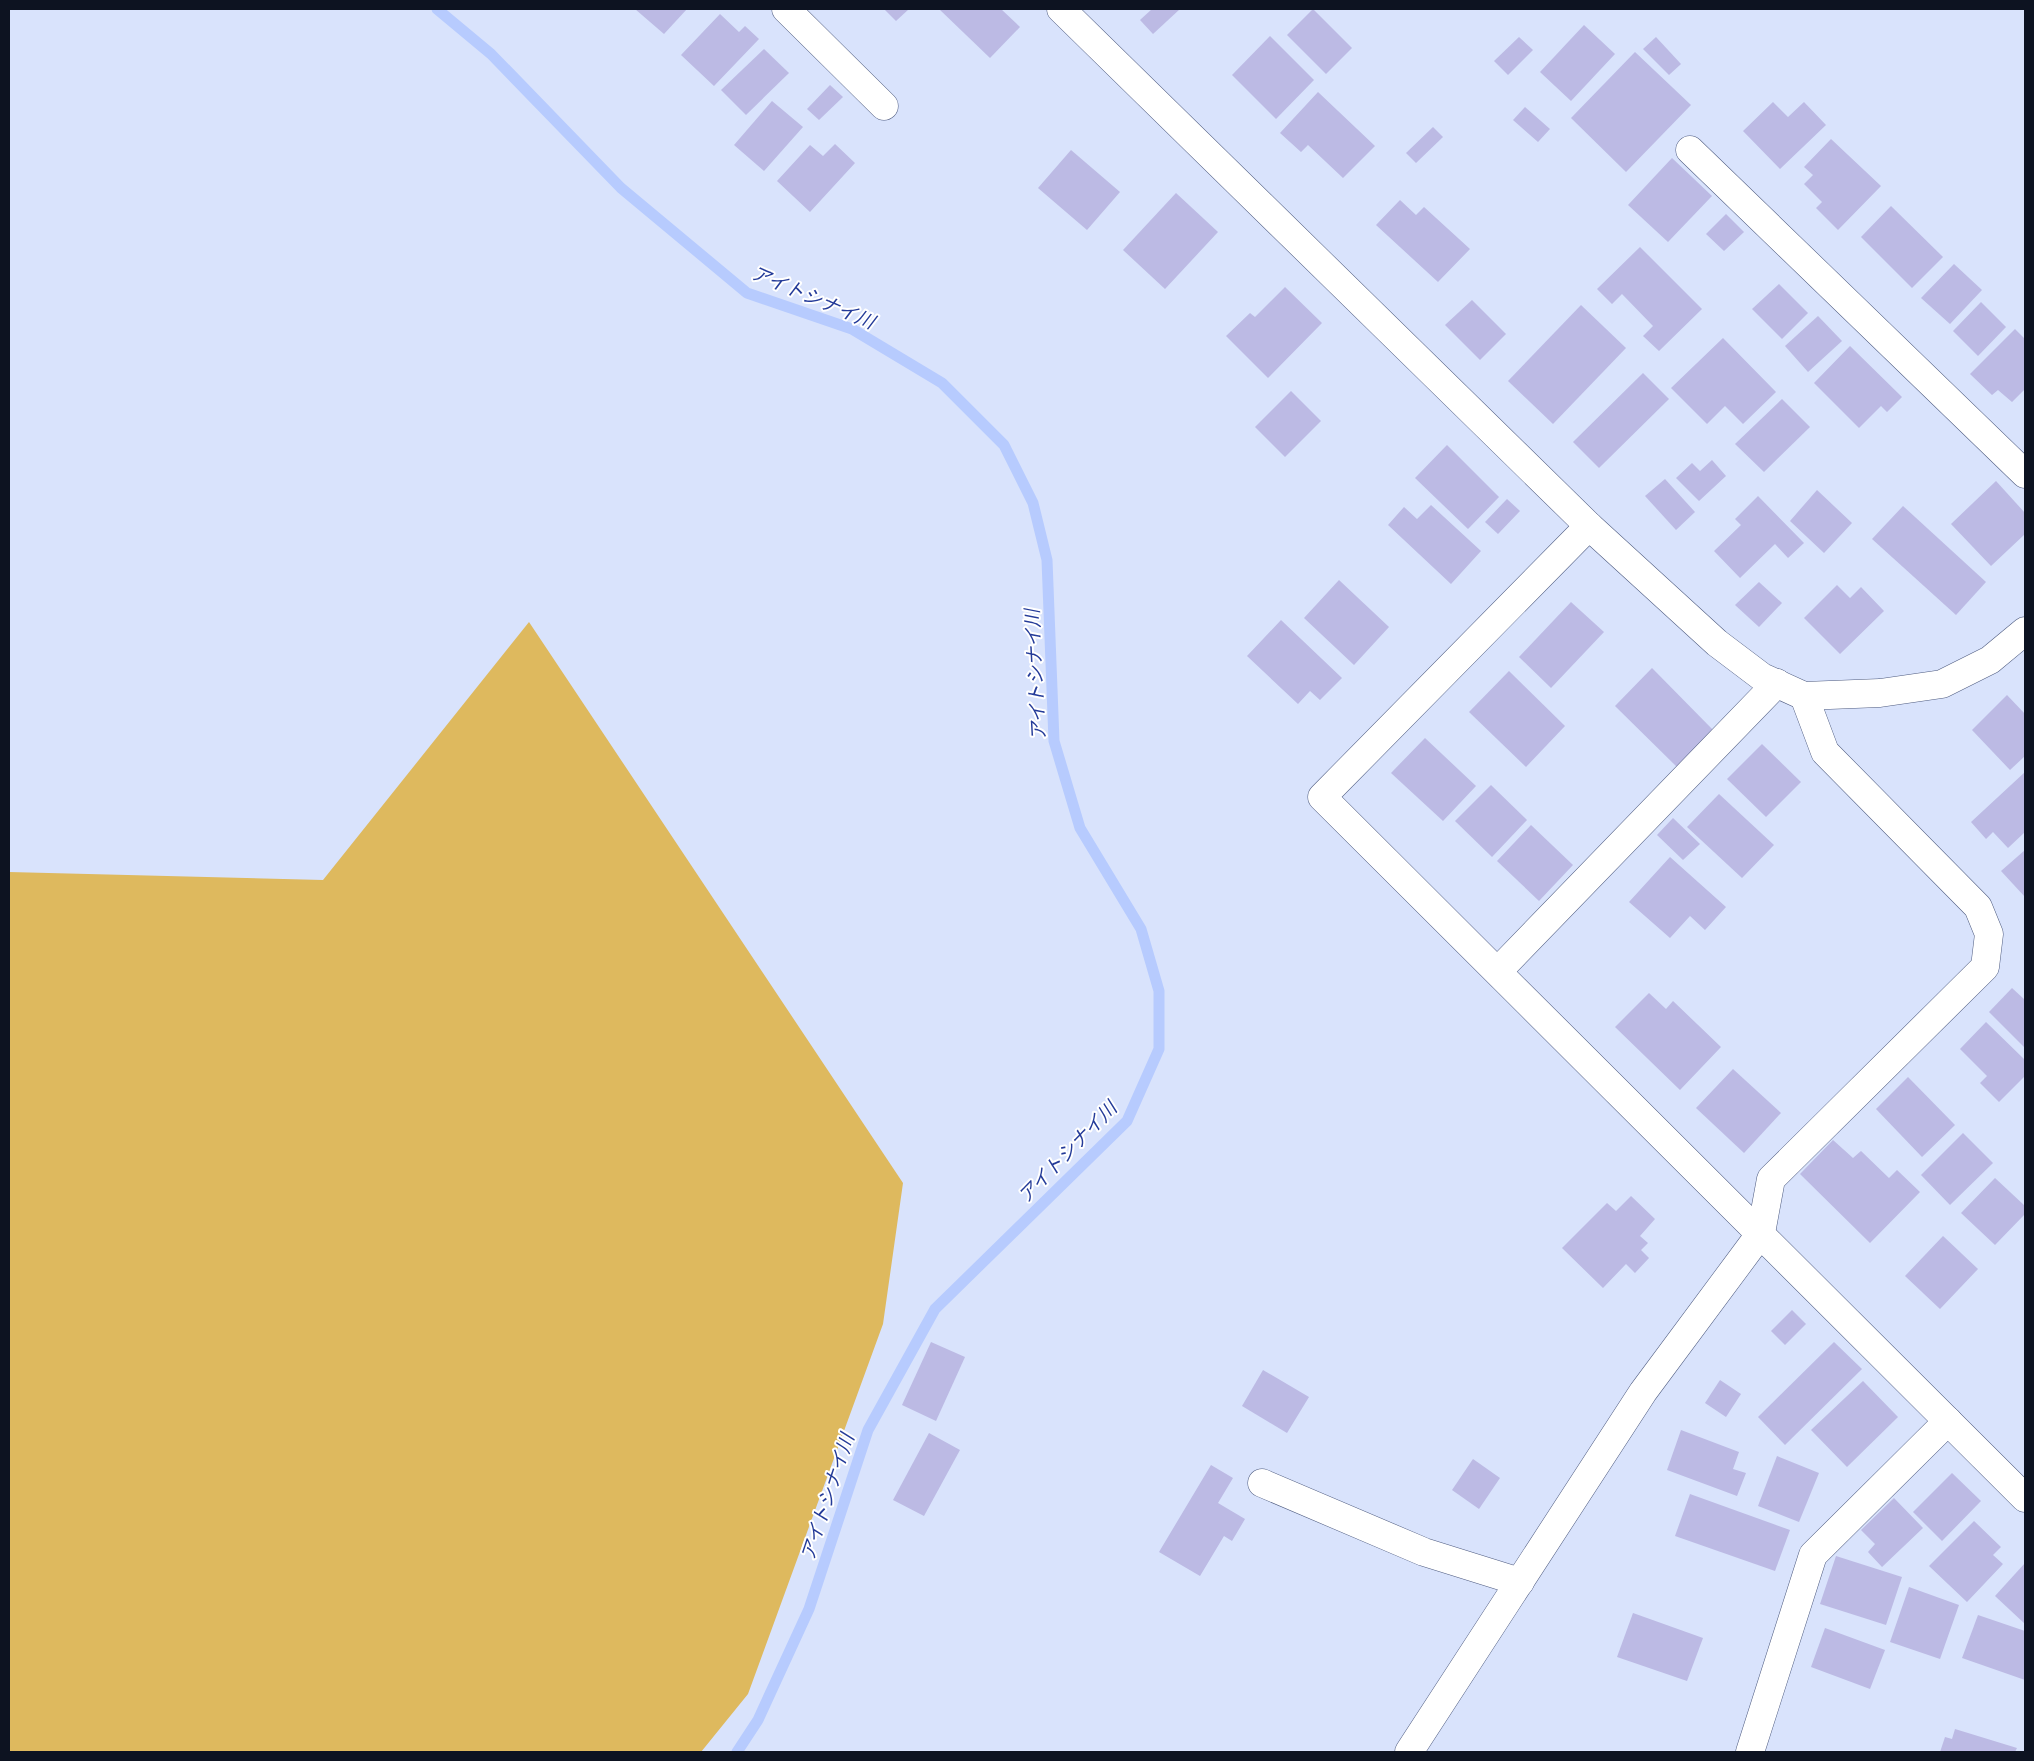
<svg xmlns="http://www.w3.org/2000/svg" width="2034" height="1761" font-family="Quicksand,'Noto Sans JP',sans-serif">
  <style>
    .green { fill: #deb95e }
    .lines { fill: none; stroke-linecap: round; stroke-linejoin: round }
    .stream { stroke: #b7cbfe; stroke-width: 11 }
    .building { fill: #bcbae4 }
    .minor-casing { stroke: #4f5c80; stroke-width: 29 }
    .minor { stroke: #fff; stroke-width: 28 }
    .labels { text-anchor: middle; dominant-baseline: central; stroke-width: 4; stroke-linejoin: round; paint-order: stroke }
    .water-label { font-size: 19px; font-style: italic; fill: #243b99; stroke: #fff }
  </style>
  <rect width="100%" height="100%" fill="#d9e3fc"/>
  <polygon class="green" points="529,622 903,1183 883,1324 748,1694 701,1752 9,1752 9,872 323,880"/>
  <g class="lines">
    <polyline class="stream" points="437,9 491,54 621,188 747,293 852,329 942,383 1004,445 1033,503 1047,560 1054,741 1080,828 1141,929 1159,991 1159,1049 1127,1121 935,1309 868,1430 809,1609 758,1720 737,1752"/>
  </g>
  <g class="building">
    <polygon points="635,9 687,9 664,34"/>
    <polygon points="884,9 909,9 896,21"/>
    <polygon points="939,9 1001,9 1020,27 990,58"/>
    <polygon points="1152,9 1180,9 1153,34 1140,20"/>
    <polygon points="1313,9 1352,48 1326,74 1287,35"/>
    <polygon points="720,14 739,32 745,26 759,39 714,86 681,55"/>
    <polygon points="1584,25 1615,54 1571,101 1540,72"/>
    <polygon points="1270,36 1314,80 1276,119 1232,75"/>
    <polygon points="1519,37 1533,50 1508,75 1494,61"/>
    <polygon points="1656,37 1681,64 1669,75 1643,49"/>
    <polygon points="764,49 789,73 746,115 721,90"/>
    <polygon points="1635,52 1691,105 1626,172 1571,118"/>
    <polygon points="830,85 843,97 819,120 807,109"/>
    <polygon points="1318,92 1375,146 1343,178 1308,145 1301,152 1280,133"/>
    <polygon points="772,101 803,127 764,171 734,145"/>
    <polygon points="1773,102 1788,117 1804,102 1826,125 1780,169 1743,131"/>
    <polygon points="1525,107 1550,129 1538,142 1513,120"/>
    <polygon points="1433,127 1443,137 1416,163 1406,153"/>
    <polygon points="1831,139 1881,186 1838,230 1816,208 1822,202 1804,184 1813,175 1804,167"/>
    <polygon points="835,144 855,163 810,212 777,181 810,145 823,156"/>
    <polygon points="1071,150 1120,192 1087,230 1038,188"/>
    <polygon points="1672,158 1712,196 1668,242 1628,205"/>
    <polygon points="1176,193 1218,232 1165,289 1123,250"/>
    <polygon points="1400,200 1416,215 1424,207 1470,249 1438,282 1376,225"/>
    <polygon points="1891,206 1943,257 1912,288 1861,237"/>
    <polygon points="1726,214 1744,232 1724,251 1706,234"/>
    <polygon points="1640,247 1702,309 1659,351 1643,336 1653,326 1622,294 1612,304 1597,289"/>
    <polygon points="1954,264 1982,290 1950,324 1921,298"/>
    <polygon points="1779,284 1808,313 1782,339 1752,309"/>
    <polygon points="1285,287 1322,323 1268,378 1226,336 1250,313 1255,317"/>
    <polygon points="1472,300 1506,334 1480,360 1445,325"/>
    <polygon points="1981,302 2006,327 1978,356 1953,331"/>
    <polygon points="1581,305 1626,348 1553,424 1508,381"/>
    <polygon points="1818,316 1842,341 1808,372 1785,346"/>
    <polygon points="2015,329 2025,339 2025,389 2012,402 1998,390 1992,395 1970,374"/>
    <polygon points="1723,338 1776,392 1743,424 1725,406 1707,424 1671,388"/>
    <polygon points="1850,346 1902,397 1887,412 1881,406 1859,428 1814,383"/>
    <polygon points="1643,373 1669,399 1599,468 1573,442"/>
    <polygon points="1291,391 1321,421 1285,457 1255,427"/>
    <polygon points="1782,399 1810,427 1764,472 1735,444"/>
    <polygon points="1447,445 1499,497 1468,529 1415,478"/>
    <polygon points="1712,460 1726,476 1699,501 1676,478 1692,463 1700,471"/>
    <polygon points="1665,479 1695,512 1676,530 1645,496"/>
    <polygon points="1996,481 2025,513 2025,534 1991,566 1951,524"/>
    <polygon points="1817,490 1852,523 1824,553 1790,521"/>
    <polygon points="1758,496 1804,543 1788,558 1775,544 1740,578 1714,551 1741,525 1735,519"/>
    <polygon points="1507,499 1520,511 1498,534 1485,522"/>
    <polygon points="1431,505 1481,551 1451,584 1388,525 1404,507 1417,519"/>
    <polygon points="1903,506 1986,582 1956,615 1872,539"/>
    <polygon points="1339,580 1389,627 1354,665 1304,618"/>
    <polygon points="1759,582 1782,603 1759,627 1735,605"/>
    <polygon points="1837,585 1850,598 1861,587 1884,611 1840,654 1804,618"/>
    <polygon points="1571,602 1604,632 1551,688 1519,657"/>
    <polygon points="1281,620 1342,678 1320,700 1310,691 1298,704 1247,656"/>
    <polygon points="1652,668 1715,732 1679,769 1615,706"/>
    <polygon points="1509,671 1565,726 1526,767 1469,712"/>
    <polygon points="2007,695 2025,714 2025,756 2010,770 1972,730"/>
    <polygon points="1425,738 1476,786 1443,821 1391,773"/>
    <polygon points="1762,744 1801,782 1766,817 1727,779"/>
    <polygon points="2025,772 2025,832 2008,848 1993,832 1986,839 1971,822"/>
    <polygon points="1491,785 1527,820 1492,857 1455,821"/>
    <polygon points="1719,794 1774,845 1742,878 1687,827"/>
    <polygon points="1673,818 1700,844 1683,860 1657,835"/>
    <polygon points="1531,825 1573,865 1539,901 1497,861"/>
    <polygon points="2025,850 2025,897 2001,871"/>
    <polygon points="1670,857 1726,907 1705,930 1690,916 1670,938 1629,902"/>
    <polygon points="2012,988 2025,1000 2025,1048 1989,1012"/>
    <polygon points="1649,993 1666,1009 1673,1001 1721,1047 1680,1090 1615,1027"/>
    <polygon points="1986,1022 2025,1060 2025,1076 1999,1102 1980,1083 1987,1076 1960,1049"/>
    <polygon points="1733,1069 1781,1113 1744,1153 1696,1108"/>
    <polygon points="1908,1077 1955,1125 1922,1157 1876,1109"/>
    <polygon points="1963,1133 1993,1163 1950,1205 1921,1175"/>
    <polygon points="1833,1140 1853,1158 1861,1151 1889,1178 1897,1170 1920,1192 1870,1243 1800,1174"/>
    <polygon points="1995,1178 2025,1206 2025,1214 1995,1245 1961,1213"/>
    <polygon points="1631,1196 1655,1219 1640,1236 1648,1243 1641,1250 1649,1258 1635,1273 1626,1264 1603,1288 1562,1248 1607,1203 1616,1211"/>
    <polygon points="1943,1236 1978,1269 1940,1309 1905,1276"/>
    <polygon points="1792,1310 1806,1324 1785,1345 1771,1331"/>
    <polygon points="931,1342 965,1357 936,1421 902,1405"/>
    <polygon points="1834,1342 1862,1369 1785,1445 1758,1417"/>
    <polygon points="1263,1370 1309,1397 1287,1433 1242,1406"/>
    <polygon points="1720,1380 1741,1394 1726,1417 1705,1403"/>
    <polygon points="1863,1381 1898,1417 1847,1467 1811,1430"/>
    <polygon points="1681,1430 1739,1452 1733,1469 1746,1473 1737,1496 1667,1470"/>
    <polygon points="929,1433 960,1450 924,1516 893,1500"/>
    <polygon points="1777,1456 1819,1473 1799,1522 1758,1506"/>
    <polygon points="1473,1459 1500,1478 1479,1509 1452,1490"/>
    <polygon points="1211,1465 1233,1478 1218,1503 1245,1519 1232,1541 1224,1536 1200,1576 1159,1552"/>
    <polygon points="1952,1473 1981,1501 1942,1541 1913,1512"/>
    <polygon points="1690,1494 1790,1530 1775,1571 1675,1536"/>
    <polygon points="1894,1498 1923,1528 1882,1567 1868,1552 1875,1544 1861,1530"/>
    <polygon points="1974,1521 2001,1547 1993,1555 2003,1564 1967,1602 1929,1566"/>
    <polygon points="1836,1556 1902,1577 1886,1625 1820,1604"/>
    <polygon points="2025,1563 2025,1624 1995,1596"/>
    <polygon points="1909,1587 1959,1605 1940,1659 1890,1642"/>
    <polygon points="1633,1613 1703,1638 1687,1681 1617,1657"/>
    <polygon points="1978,1615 2025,1631 2025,1680 1962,1658"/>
    <polygon points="1825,1628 1885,1650 1870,1689 1811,1667"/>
    <polygon points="1955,1729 2017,1748 2015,1752 1940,1752 1945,1737 1952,1739"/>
  </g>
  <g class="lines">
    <defs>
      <g id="minor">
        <polyline points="786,9 884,106"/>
        <polyline points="1061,9 1589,526 1717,643 1762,677 1804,696 1880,693 1942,684 1990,660 2025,631"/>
        <polyline points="1690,150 2025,474"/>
        <polyline points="1589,526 1322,797 2025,1498"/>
        <polyline points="1498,971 1777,683"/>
        <polyline points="1262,1483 1424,1552 1520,1582"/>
        <polyline points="1409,1752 1643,1392 1761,1233 1771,1179 1985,967 1989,934 1978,907 1825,752 1804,696"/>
        <polyline points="1750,1752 1813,1555 1948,1421"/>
      </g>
    </defs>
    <use href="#minor" class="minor-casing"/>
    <use href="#minor" class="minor"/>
  </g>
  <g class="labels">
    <g class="water-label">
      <text transform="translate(813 297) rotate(23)">アイトシナイ川</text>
      <text transform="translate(1035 675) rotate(-93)">アイトシナイ川</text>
      <text transform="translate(1067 1152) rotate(-46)">アイトシナイ川</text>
      <text transform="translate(827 1497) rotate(-72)">アイトシナイ川</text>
    </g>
  </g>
  <rect width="2034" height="1761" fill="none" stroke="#0d1321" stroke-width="20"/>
</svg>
